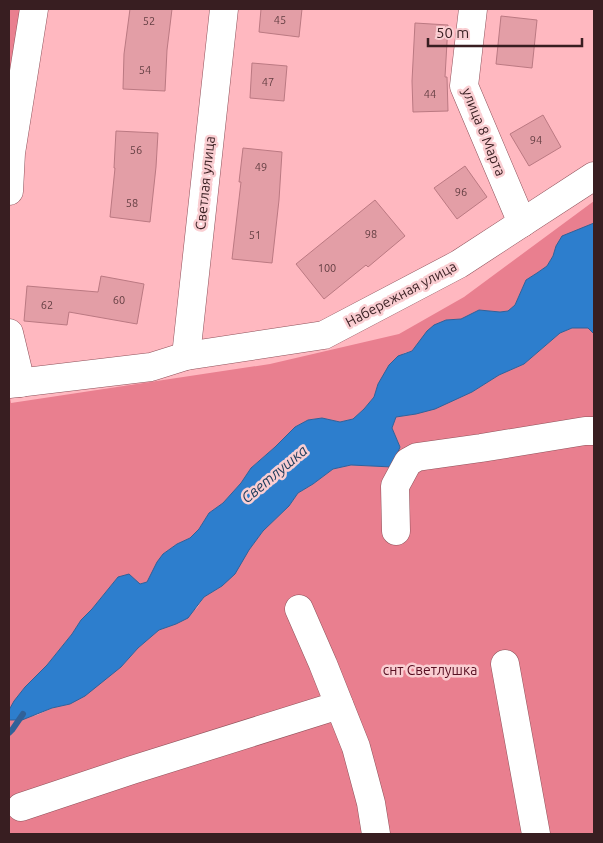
<svg xmlns="http://www.w3.org/2000/svg" width="603" height="843" font-family="Ubuntu,sans-serif">
  <style>
    .green { fill: #e97f8f }
    .water { fill: #2d7ecd; stroke: #306199 }
    .lines { fill: none; stroke-linecap: round; stroke-linejoin: round }
    .stream { stroke: #306199; stroke-width: 6 }
    .building { fill: #e39ea6; stroke: #bb7982 }
    .minor-casing { stroke: #8f515a; stroke-width: 29 }
    .minor { stroke: #fff; stroke-width: 28 }
    .labels { text-anchor: middle; dominant-baseline: central; stroke-width: 5; stroke-linejoin: round; paint-order: stroke }
    .number-label { font-size: 11px; fill: #633e42 }
    .street-label { font-size: 14px; fill: #381e21; stroke: #faced2 }
    .park-label { font-size: 14px; fill: #580f22; stroke: #faced2 }
    .water-label { font-size: 15px; font-style: italic; fill: #1b3a5b; stroke: #faced2 }
  </style>
  <rect width="100%" height="100%" fill="#ffb8c0"/>
  <g class="green">
    <polygon points="9,9 23,9 9,106"/>
    <polygon points="594,201 594,223 556,246 553,256 547,266 537,273 526,280 515,305 508,311 500,312 479,310 461,319 446,320 419,342 412,351 404,353 378,384 374,397 364,409 353,419 340,422 322,418 308,420 295,427 275,447 251,468 241,483 223,503 209,513 199,529 190,538 177,544 163,554 147,582 140,584 118,577 92,609 81,620 72,634 47,665 25,687 9,710 9,392 11,403 270,364 399,334 464,297"/>
    <polygon points="572,328 588,328 594,334 594,834 9,834 9,719 11,720 37,715 52,708 70,704 121,667 138,648 159,630 176,624 197,608 204,597 222,586 263,531 289,506 298,493 313,484 333,469 351,465 392,467 400,447 392,428 396,417 416,414 472,392 499,375 524,364 560,333"/>
  </g>
  <polygon class="water" points="594,223 594,334 588,328 572,328 560,333 524,364 499,375 472,392 435,409 416,414 396,417 392,428 400,447 392,467 351,465 333,469 313,484 298,493 289,506 263,531 249,550 235,574 222,586 204,597 188,618 176,624 159,630 138,648 121,667 85,696 70,704 52,708 22,720 10,720 9,719 9,710 14,701 25,687 47,665 72,634 81,620 92,609 118,577 129,574 140,584 147,582 157,562 163,554 177,544 190,538 199,529 209,513 223,503 241,483 251,468 275,447 295,427 308,420 322,418 340,422 353,419 364,409 374,397 378,384 389,365 398,356 412,351 427,331 434,325 446,320 461,319 479,310 500,312 508,311 515,305 526,280 537,273 547,266 553,256 556,246 562,236"/>
  <g class="lines">
    <polyline class="stream" points="9,733 12,730 23,714"/>
  </g>
  <g class="building">
    <polygon points="130,9 172,9 167,50 165,91 123,89 124,54"/>
    <polygon points="261,9 302,9 299,37 259,32"/>
    <polygon points="501,16 537,20 532,68 496,64"/>
    <polygon points="415,23 448,25 445,77 447,77 448,111 413,112 412,81"/>
    <polygon points="252,63 287,66 284,101 250,98"/>
    <polygon points="543,115 561,147 529,166 510,134"/>
    <polygon points="116,131 158,133 156,167 150,222 110,217 115,168 114,168"/>
    <polygon points="243,148 282,152 279,200 272,263 232,259 241,182 239,182"/>
    <polygon points="465,166 487,197 457,219 434,188"/>
    <polygon points="375,200 405,236 368,267 366,265 324,299 296,264"/>
    <polygon points="101,276 144,284 137,324 69,312 67,325 24,321 27,286 98,292"/>
  </g>
  <g class="lines">
    <defs>
      <g id="minor">
        <polyline points="473,9 464,86 522,223"/>
        <polyline points="9,191 11,153 34,9"/>
        <polyline points="9,333 21,383"/>
        <polyline points="186,356 224,9"/>
        <polyline points="9,384 151,367 186,356 324,335 459,264 594,176"/>
        <polyline points="396,531 395,486 408,462 417,457 481,448 585,431 594,431"/>
        <polyline points="299,609 323,664 356,747 371,803 376,834"/>
        <polyline points="505,664 536,834"/>
        <polyline points="21,807 132,770 339,705"/>
      </g>
    </defs>
    <use href="#minor" class="minor-casing"/>
    <use href="#minor" class="minor"/>
  </g>
  <g class="labels">
    <g class="number-label">
      <text x="280" y="20">45</text>
      <text x="149" y="21">52</text>
      <text x="145" y="70">54</text>
      <text x="268" y="82">47</text>
      <text x="430" y="94">44</text>
      <text x="536" y="140">94</text>
      <text x="136" y="150">56</text>
      <text x="261" y="167">49</text>
      <text x="461" y="192">96</text>
      <text x="132" y="203">58</text>
      <text x="371" y="234">98</text>
      <text x="255" y="235">51</text>
      <text x="327" y="268">100</text>
      <text x="119" y="300">60</text>
      <text x="47" y="305">62</text>
    </g>
    <g class="street-label">
      <text transform="translate(484 132) rotate(68)">улица 8 Марта</text>
      <text transform="translate(205 183) rotate(-84)">Светлая улица</text>
      <text transform="translate(401 294) rotate(-28)">Набережная улица</text>
    </g>
    <g class="park-label">
      <text x="430" y="670">снт Светлушка</text>
    </g>
    <g class="water-label">
      <text transform="translate(274 474) rotate(-40)">Светлушка</text>
    </g>
  </g>
  <rect width="603" height="843" fill="none" stroke="#381e21" stroke-width="20"/>
  <path d="M428 38v8h154v-8" fill="none" stroke="#381e21" stroke-width="2.5"/>
  <text x="436" y="38" font-size="15" fill="#381e21" stroke="#faced2" stroke-width="4" paint-order="stroke">50 m</text>
</svg>
